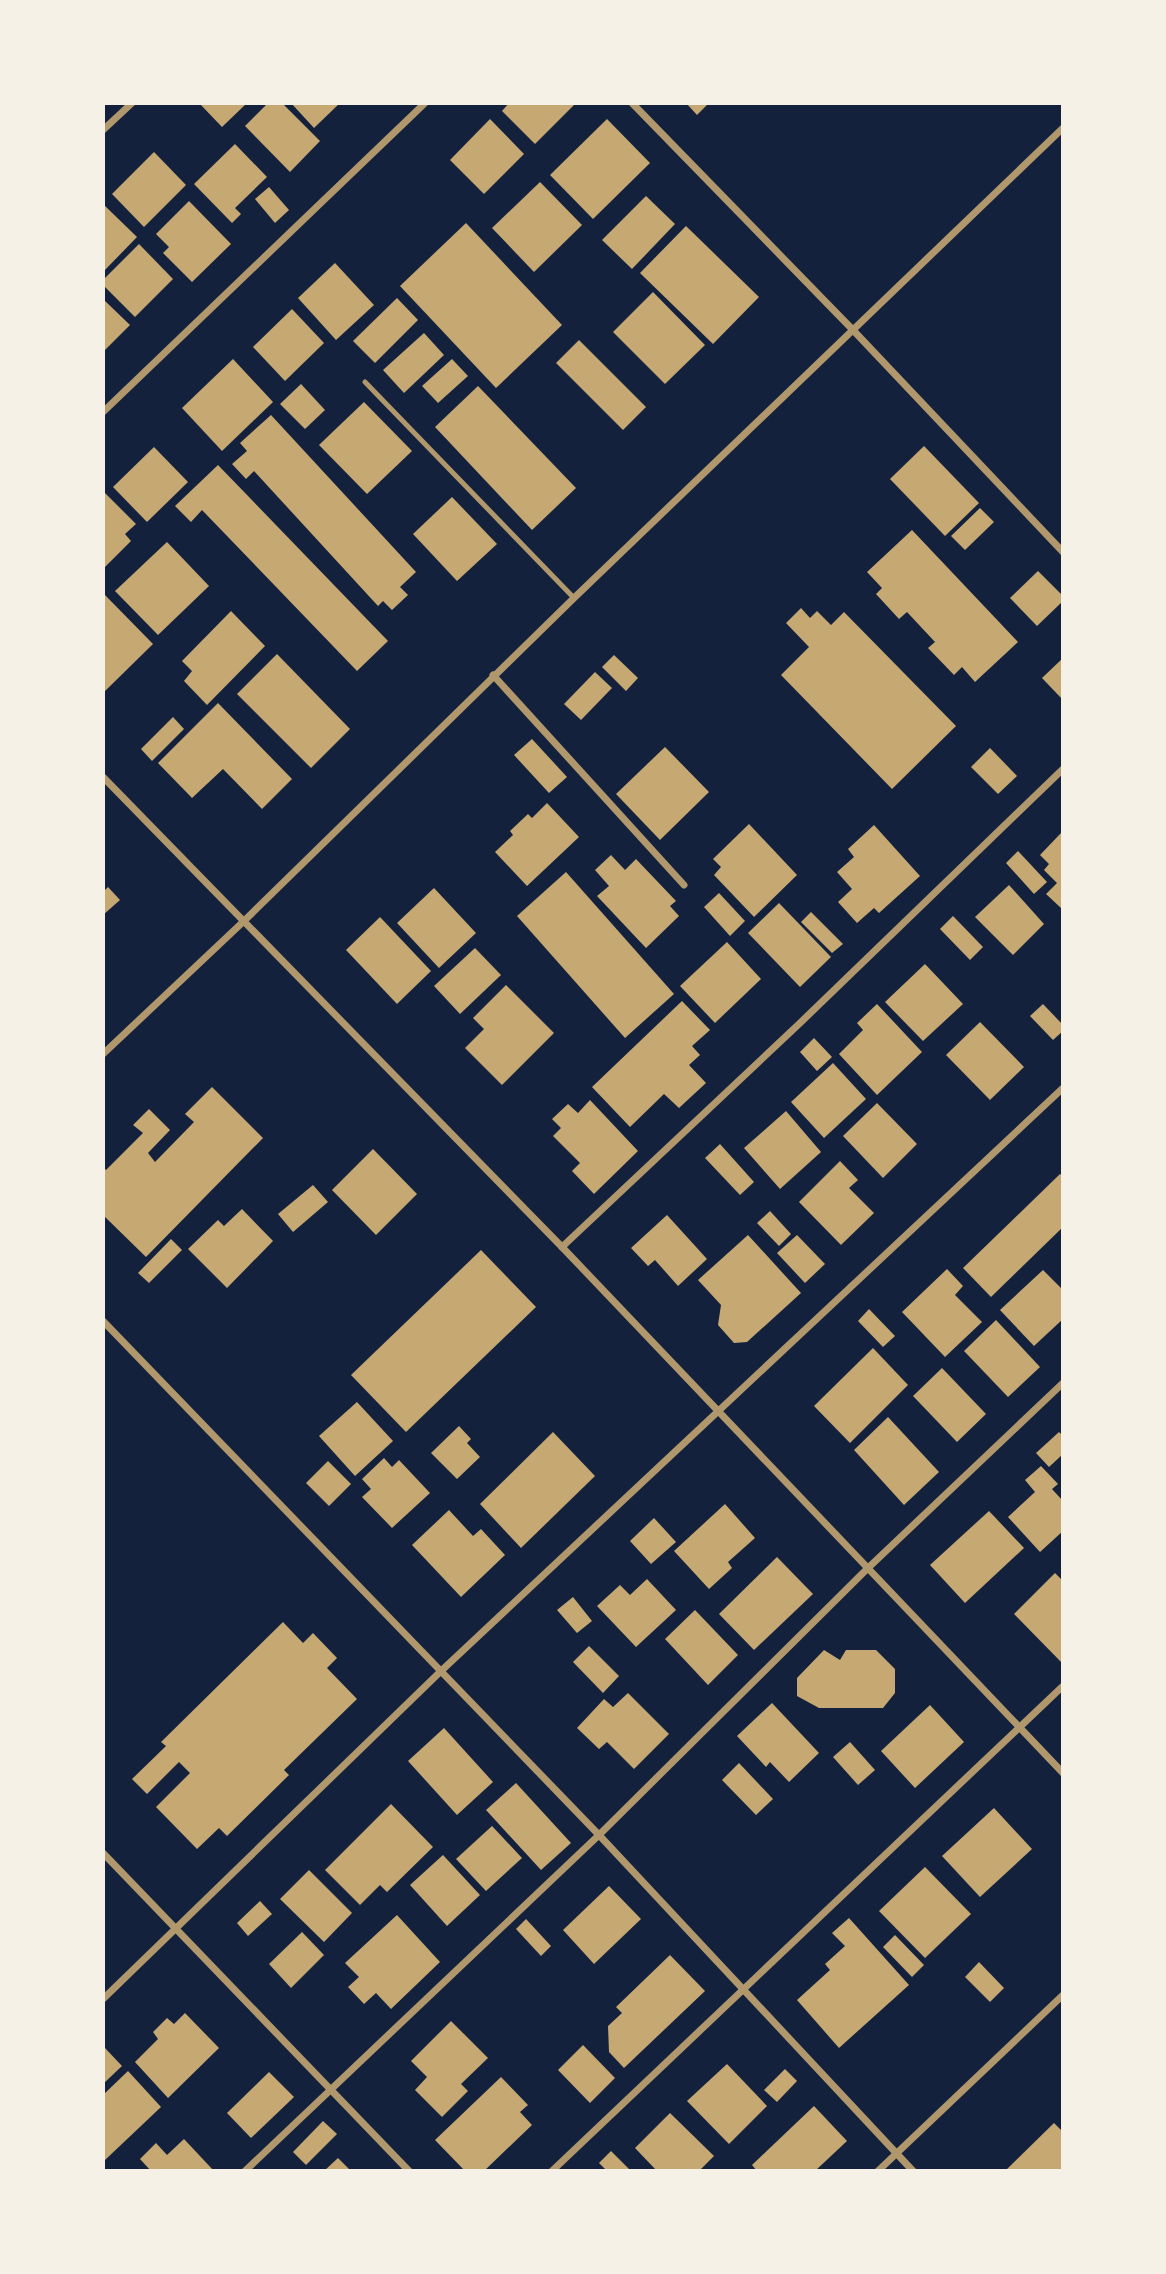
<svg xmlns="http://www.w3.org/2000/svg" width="1166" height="2274" font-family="'Exo 2',sans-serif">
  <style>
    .building { fill: #c6a872 }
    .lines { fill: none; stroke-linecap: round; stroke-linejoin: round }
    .service { stroke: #b1986c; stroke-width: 5 }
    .minor { stroke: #b1986c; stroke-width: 7 }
  </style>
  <rect width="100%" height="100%" fill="#14213d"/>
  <g class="building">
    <polygon points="199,103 247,103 222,127"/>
    <polygon points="268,103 282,103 320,141 290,172 245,126"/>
    <polygon points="291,103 340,103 314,128"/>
    <polygon points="509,103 576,103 535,144 502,111"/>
    <polygon points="686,103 709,103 697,115"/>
    <polygon points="490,119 524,154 484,194 450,160"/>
    <polygon points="607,119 650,163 593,219 550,175"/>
    <polygon points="235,144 267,177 235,208 241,214 232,223 194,184"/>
    <polygon points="154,152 186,185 144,227 112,194"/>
    <polygon points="540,182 582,225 534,272 492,228"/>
    <polygon points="269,187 289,210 275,223 255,199"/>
    <polygon points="646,196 675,224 632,269 602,240"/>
    <polygon points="189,201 231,244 192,282 163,253 169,247 156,234"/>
    <polygon points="103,204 137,237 103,272"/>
    <polygon points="466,223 562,325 496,388 400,286"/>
    <polygon points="686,226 759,297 713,344 640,273"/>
    <polygon points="139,244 173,279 135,317 103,285 103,280"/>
    <polygon points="335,263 374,305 336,340 298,298"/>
    <polygon points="653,292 705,345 665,384 613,332"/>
    <polygon points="397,298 418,320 375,363 353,341"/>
    <polygon points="103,299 130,325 103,352"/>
    <polygon points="292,309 324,343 285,381 253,347"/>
    <polygon points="424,333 444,355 404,393 383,370"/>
    <polygon points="579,340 646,407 623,430 556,363"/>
    <polygon points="233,359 273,402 222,451 182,408"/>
    <polygon points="452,359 468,376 438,403 422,386"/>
    <polygon points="301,384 325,410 305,429 280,404"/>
    <polygon points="478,386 576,488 532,530 435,427"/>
    <polygon points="364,402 412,451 367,494 319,445"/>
    <polygon points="271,415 416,572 400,587 408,595 392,610 383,601 378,606 254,471 246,479 232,464 247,451 240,443"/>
    <polygon points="924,446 979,503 945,536 890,479"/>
    <polygon points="154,447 188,482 147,522 113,487"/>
    <polygon points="218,465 388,641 357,671 202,510 191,522 175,506"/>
    <polygon points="103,491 136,524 125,534 131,541 103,569"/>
    <polygon points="452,497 497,544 457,581 413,534"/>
    <polygon points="980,508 994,522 965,550 951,536"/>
    <polygon points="912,530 1018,642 975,682 962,667 954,675 928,648 935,642 907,612 899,619 876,594 882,588 867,572"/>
    <polygon points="167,542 209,586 158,635 115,591"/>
    <polygon points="1038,571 1063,596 1063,601 1037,626 1010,598"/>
    <polygon points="103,593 153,644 103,693"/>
    <polygon points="801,608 810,618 817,611 831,625 844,612 956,726 892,789 781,675 809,647 786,623"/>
    <polygon points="231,611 265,646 207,705 184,681 192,671 182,661"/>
    <polygon points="277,654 350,729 311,768 237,694"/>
    <polygon points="614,655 638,678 626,691 602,667"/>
    <polygon points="1063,658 1063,700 1042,678"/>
    <polygon points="595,672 612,688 581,720 564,704"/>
    <polygon points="218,703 292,779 262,809 223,769 192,798 158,763"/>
    <polygon points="173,717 184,729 152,761 141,749"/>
    <polygon points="532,739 567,777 549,793 514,755"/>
    <polygon points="665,747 709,792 660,840 616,794"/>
    <polygon points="990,748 1017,776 998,794 971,767"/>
    <polygon points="547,803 579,837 527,886 495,852 513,835 510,831 528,814 532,818"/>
    <polygon points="749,824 797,875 754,917 714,875 721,867 713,859"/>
    <polygon points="874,825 920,876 879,913 874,908 857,923 838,902 852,889 837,872 854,857 848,849"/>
    <polygon points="1061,833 1063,907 1061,908 1046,894 1057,883 1044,870 1049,864 1040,855"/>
    <polygon points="1018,851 1047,882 1034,894 1006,863"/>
    <polygon points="611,855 625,870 636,859 676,901 670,906 679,916 646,948 597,896 609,886 595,870"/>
    <polygon points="566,872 674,994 625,1038 517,916"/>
    <polygon points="1009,885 1044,924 1013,955 975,917"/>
    <polygon points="108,887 120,900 103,915 103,892"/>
    <polygon points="434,888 476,933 439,968 397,923"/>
    <polygon points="719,893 745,921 730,936 704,907"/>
    <polygon points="779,903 831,957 800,987 748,933"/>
    <polygon points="811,912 843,944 832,953 801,922"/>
    <polygon points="953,916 983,947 970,960 940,929"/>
    <polygon points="380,917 431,971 397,1004 346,950"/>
    <polygon points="727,942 761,979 715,1023 680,986"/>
    <polygon points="475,948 501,975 460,1014 434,986"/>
    <polygon points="925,964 963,1004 923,1041 885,1002"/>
    <polygon points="506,985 554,1033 502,1085 465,1048 484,1029 473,1018"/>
    <polygon points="682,1001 710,1030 692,1046 700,1055 689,1065 706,1083 679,1108 664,1094 630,1127 592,1087"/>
    <polygon points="877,1004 922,1052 877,1095 839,1054 863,1030 857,1023"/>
    <polygon points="1043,1004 1063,1025 1063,1031 1053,1040 1030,1016"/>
    <polygon points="980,1022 1024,1067 990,1100 946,1055"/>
    <polygon points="814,1038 832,1057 817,1071 800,1052"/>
    <polygon points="833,1063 866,1099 824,1138 791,1102"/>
    <polygon points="212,1087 263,1138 146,1257 103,1215 103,1167 106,1170 143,1133 133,1125 149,1109 170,1130 148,1153 155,1162 194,1122 185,1114"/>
    <polygon points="590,1100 638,1151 594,1194 572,1171 580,1163 553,1136 561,1128 552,1119 568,1104 578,1113"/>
    <polygon points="877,1103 917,1144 883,1178 843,1136"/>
    <polygon points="786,1111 821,1152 780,1189 744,1148"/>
    <polygon points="720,1144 754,1182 740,1195 705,1158"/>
    <polygon points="373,1149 417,1194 376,1235 332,1190"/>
    <polygon points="840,1161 858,1180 849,1188 874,1213 841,1245 799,1202"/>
    <polygon points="1060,1174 1063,1176 1063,1227 991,1297 963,1268"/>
    <polygon points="313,1185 328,1202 293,1232 278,1214"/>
    <polygon points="242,1209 273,1241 227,1288 188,1249 218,1220 224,1226"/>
    <polygon points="770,1211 791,1234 779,1246 757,1223"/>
    <polygon points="667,1215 707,1259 678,1286 655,1260 648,1266 631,1248"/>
    <polygon points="748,1235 801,1293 747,1342 734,1343 718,1325 721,1305 698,1280"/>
    <polygon points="797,1235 825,1264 805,1283 777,1253"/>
    <polygon points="171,1239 182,1250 149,1283 138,1273"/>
    <polygon points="481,1250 536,1307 406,1432 351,1375"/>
    <polygon points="947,1269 963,1286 955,1295 982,1322 945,1357 902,1312"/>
    <polygon points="1043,1270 1063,1290 1063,1319 1034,1346 1000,1310"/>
    <polygon points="869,1309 895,1336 883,1347 858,1321"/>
    <polygon points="996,1320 1040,1367 1008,1397 964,1351"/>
    <polygon points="873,1348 908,1385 850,1443 814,1406"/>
    <polygon points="942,1368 986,1414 957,1442 913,1396"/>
    <polygon points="357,1402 393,1441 355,1476 319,1436"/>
    <polygon points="888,1417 939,1472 904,1505 854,1450"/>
    <polygon points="459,1426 471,1439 467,1443 480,1457 457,1479 431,1453"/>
    <polygon points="553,1432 595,1476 521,1548 480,1504"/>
    <polygon points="1059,1432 1063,1436 1063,1454 1049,1467 1036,1453"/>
    <polygon points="384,1458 392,1467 399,1460 430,1493 392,1528 362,1497 371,1489 362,1479"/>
    <polygon points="328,1461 351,1484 329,1506 306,1483"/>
    <polygon points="1041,1466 1058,1484 1052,1489 1063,1501 1063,1531 1040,1552 1008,1517 1035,1492 1025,1480"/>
    <polygon points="725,1504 755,1538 728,1562 732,1568 709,1589 674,1551"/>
    <polygon points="449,1510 473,1536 481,1529 505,1555 461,1597 412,1545"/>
    <polygon points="989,1511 1024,1548 965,1603 930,1565"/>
    <polygon points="654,1518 676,1542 651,1564 630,1541"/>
    <polygon points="777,1557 813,1594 754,1650 719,1614"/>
    <polygon points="1055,1573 1063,1581 1063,1664 1014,1614"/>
    <polygon points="647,1579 676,1610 636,1647 597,1606 620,1585 630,1595"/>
    <polygon points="573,1597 592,1621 577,1633 557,1610"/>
    <polygon points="695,1610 738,1655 708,1685 665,1639"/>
    <polygon points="283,1622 303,1643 313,1633 337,1658 327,1668 357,1699 284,1770 289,1775 227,1836 219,1828 197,1849 156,1807 190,1773 179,1762 147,1794 132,1779 166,1746 161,1742"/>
    <polygon points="589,1646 619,1676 603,1693 573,1662"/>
    <polygon points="824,1650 840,1660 846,1650 876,1650 895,1669 895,1693 883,1708 819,1708 797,1696 797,1678"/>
    <polygon points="628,1693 669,1734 634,1769 607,1742 599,1749 577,1728 604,1699 613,1707"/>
    <polygon points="772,1703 819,1753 789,1782 770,1762 766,1767 737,1736"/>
    <polygon points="930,1705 964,1742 915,1788 881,1751"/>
    <polygon points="444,1728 493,1782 457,1815 408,1761"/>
    <polygon points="850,1742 875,1770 858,1785 833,1757"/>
    <polygon points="739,1763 773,1799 756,1815 722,1780"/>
    <polygon points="516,1783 571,1843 541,1870 486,1810"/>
    <polygon points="391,1804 433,1847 387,1892 380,1885 360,1905 325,1870"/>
    <polygon points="994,1808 1032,1849 980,1897 942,1856"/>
    <polygon points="492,1826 522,1858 486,1891 456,1859"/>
    <polygon points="443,1855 480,1895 447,1926 410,1885"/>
    <polygon points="925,1867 971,1914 925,1958 879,1911"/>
    <polygon points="309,1870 352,1913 324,1942 280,1899"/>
    <polygon points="609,1886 641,1919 594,1964 563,1930"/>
    <polygon points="260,1901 272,1914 248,1936 237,1923"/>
    <polygon points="397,1915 440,1962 391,2009 376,1993 364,2004 348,1987 359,1977 345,1963"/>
    <polygon points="849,1918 909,1985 839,2048 797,2000 830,1970 825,1964 845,1946 832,1933"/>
    <polygon points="526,1919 551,1946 541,1956 516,1929"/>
    <polygon points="302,1932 324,1955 291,1988 269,1964"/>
    <polygon points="895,1935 924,1965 912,1977 883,1947"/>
    <polygon points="670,1955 705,1991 624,2068 609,2052 608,2026 622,2013 616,2007"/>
    <polygon points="979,1962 1004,1988 990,2002 965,1977"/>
    <polygon points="185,2013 219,2048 168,2098 135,2062 158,2039 153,2032 167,2018 174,2024"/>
    <polygon points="451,2021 488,2058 461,2084 468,2091 442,2117 415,2090 427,2077 411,2061"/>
    <polygon points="583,2045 615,2078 590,2103 558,2070"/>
    <polygon points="105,2048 122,2066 103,2084 103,2049"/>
    <polygon points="727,2064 767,2106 729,2144 687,2101"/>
    <polygon points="785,2069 797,2081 777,2102 764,2090"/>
    <polygon points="128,2071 161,2107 105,2160 103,2095"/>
    <polygon points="269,2072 294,2097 251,2138 227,2113"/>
    <polygon points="501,2077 528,2105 520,2112 532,2125 484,2171 465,2171 435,2140"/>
    <polygon points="814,2106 847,2141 815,2171 757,2171 752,2165"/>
    <polygon points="670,2113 714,2156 699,2171 657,2171 635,2148"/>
    <polygon points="323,2121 337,2134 306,2165 293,2152"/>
    <polygon points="1054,2123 1063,2132 1063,2171 1005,2171"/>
    <polygon points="184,2139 214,2171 151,2171 140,2159 156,2143 167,2155"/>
    <polygon points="611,2151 631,2171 607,2171 599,2163"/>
    <polygon points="338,2158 351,2171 324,2171"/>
  </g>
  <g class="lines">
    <polyline class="service" points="365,382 574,598"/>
    <g class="minor">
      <polyline points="632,103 852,329 1063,552"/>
      <polyline points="103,130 132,103"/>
      <polyline points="103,412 425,103"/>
      <polyline points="493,675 684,885"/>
      <polyline points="103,777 562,1247 1063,1773"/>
      <polyline points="103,1054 244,921 574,598 1063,128"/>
      <polyline points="562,1247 799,1024 1063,769"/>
      <polyline points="103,1321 599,1835 913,2171"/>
      <polyline points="103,1853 409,2171"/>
      <polyline points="103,1999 440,1672 1063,1088"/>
      <polyline points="245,2171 599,1835 867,1569 1063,1383"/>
      <polyline points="552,2171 1063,1686"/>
      <polyline points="878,2171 1063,1995"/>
    </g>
  </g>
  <rect width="1166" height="2274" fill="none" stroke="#f6f1e7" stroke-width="210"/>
</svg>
